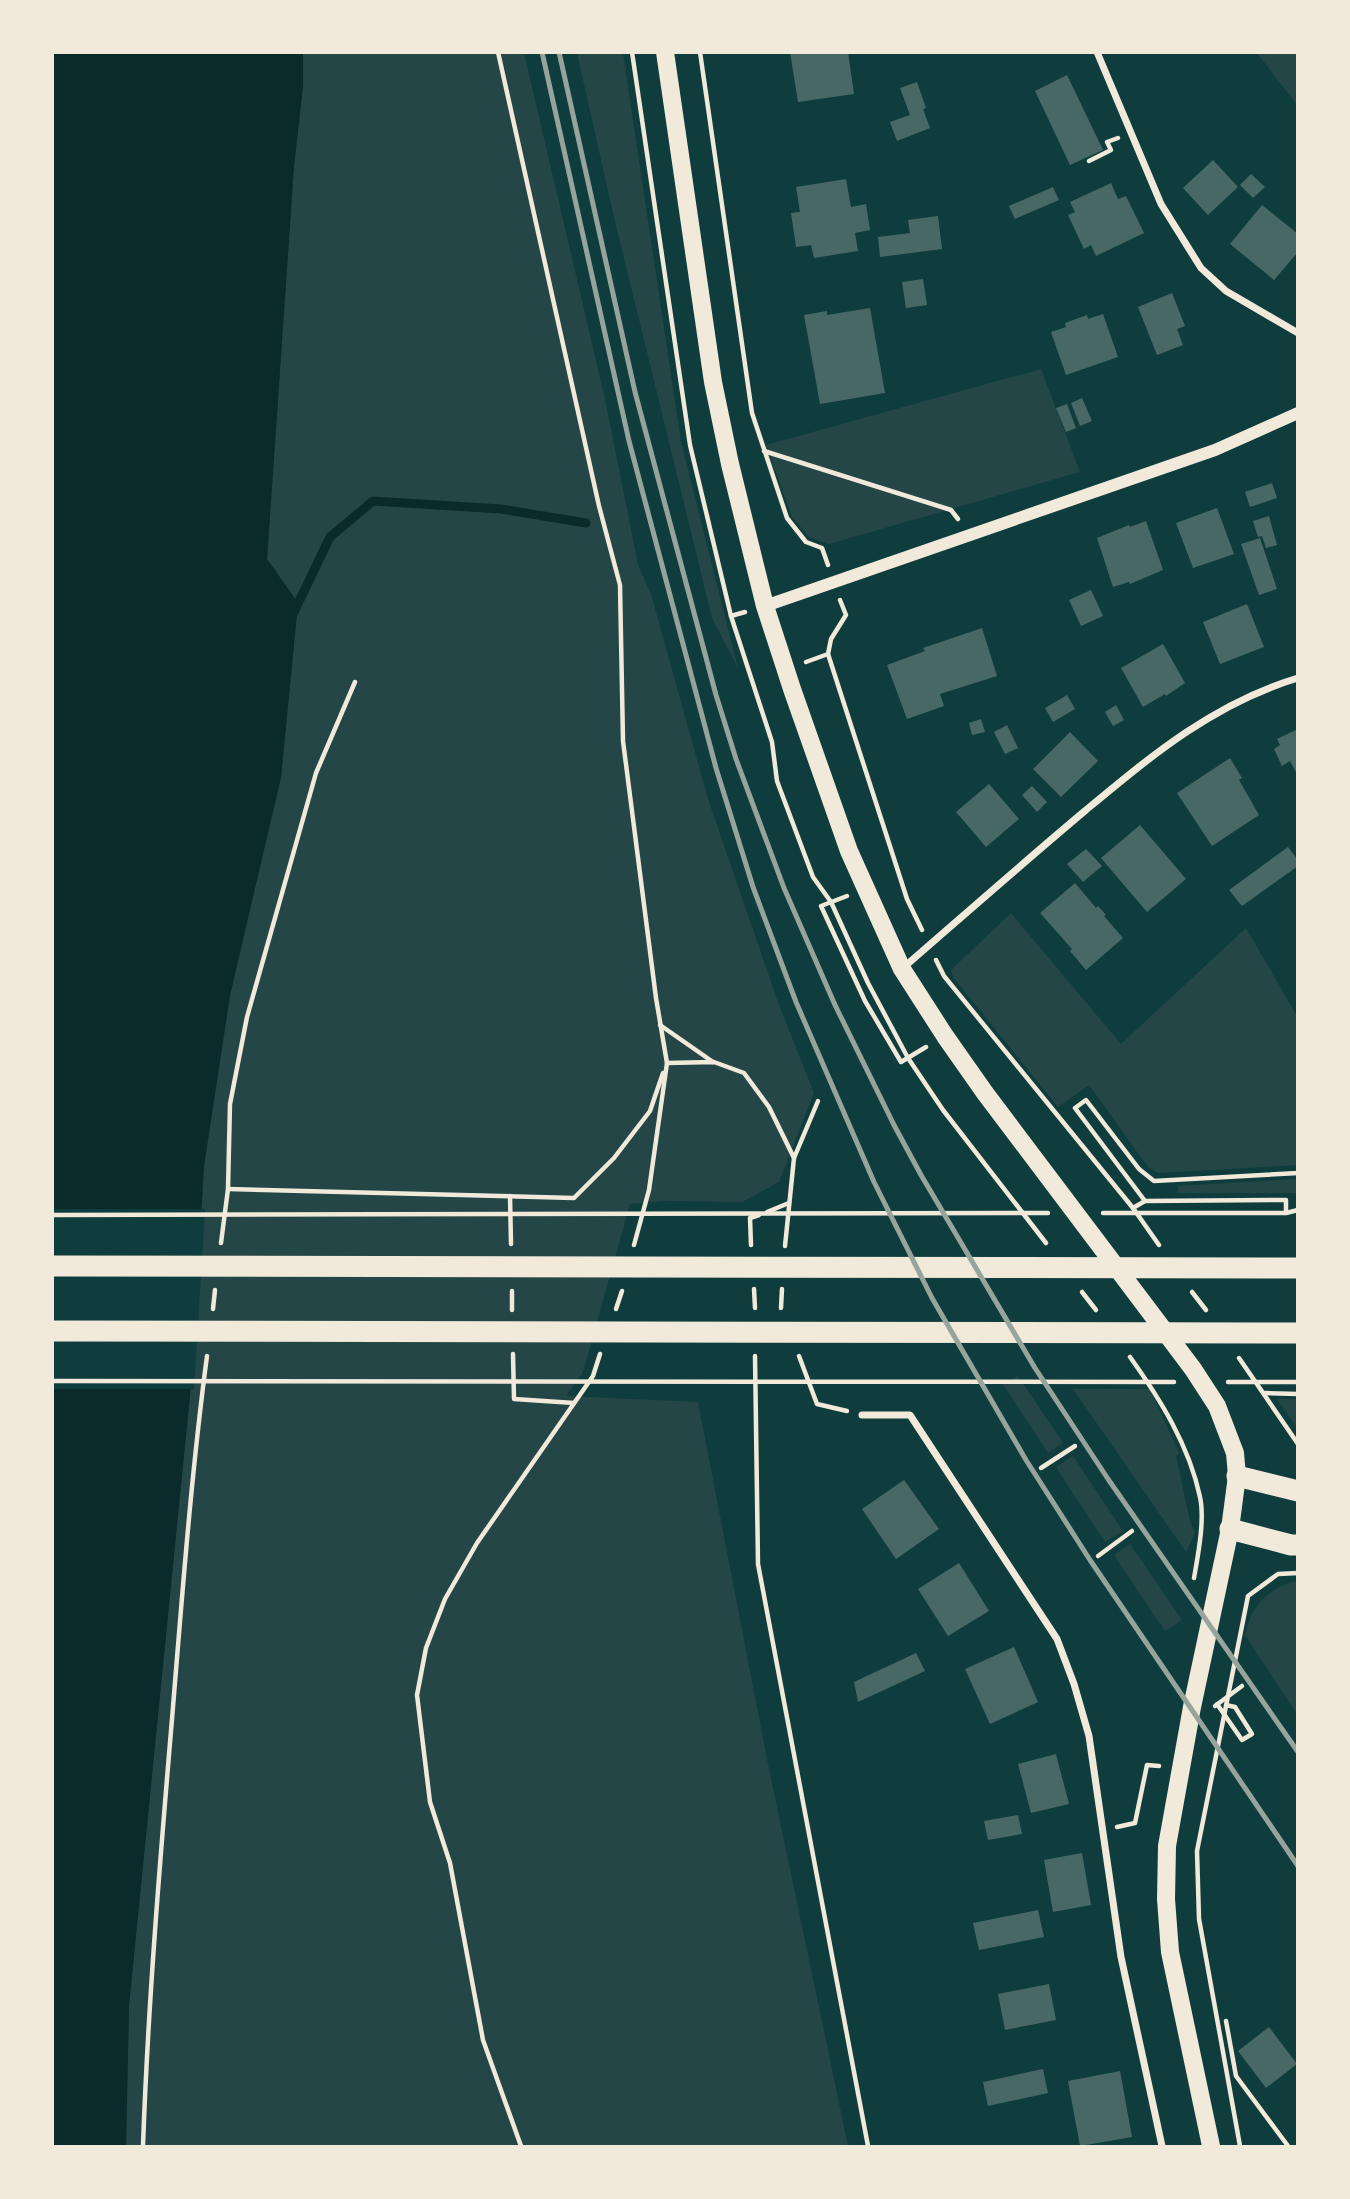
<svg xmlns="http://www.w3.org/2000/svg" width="1350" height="2199" font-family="'Golos Text',sans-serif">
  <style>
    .green { fill: #244646 }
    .water { fill: #0a2a2b }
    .pier { fill: #0f3d3e }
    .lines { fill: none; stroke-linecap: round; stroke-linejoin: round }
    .stream { stroke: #0a2a2b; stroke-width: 9 }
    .building { fill: #486865 }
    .path { stroke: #f1e9da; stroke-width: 4.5 }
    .minor { stroke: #f1e9da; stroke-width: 7 }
    .tertiary { stroke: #f1e9da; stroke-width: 12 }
    .primary { stroke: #f1e9da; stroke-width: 18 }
    .motorway { stroke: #f1e9da; stroke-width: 21 }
    .rail { stroke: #97a49c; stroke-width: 5 }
  </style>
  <rect width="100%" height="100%" fill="#0f3d3e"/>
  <g class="green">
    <polygon points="303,53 524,53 605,399 638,565 651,594 708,799 779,1005 814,1093 779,1182 742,1202 664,1201 630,1204 583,1372 566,1396 698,1402 767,1759 848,2146 126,2146 129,2005 190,1395 204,1166 230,995 281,777 298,603 267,559 294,166 303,86"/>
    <polygon points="577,53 623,53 681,442 738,668 712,618 613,213"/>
    <polygon points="1257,53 1297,53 1297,105"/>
    <polygon points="1041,369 1080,472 829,544 809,537 792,517 766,445"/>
    <polygon points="1011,913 1121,1044 1246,928 1297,1016 1297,1165 1158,1173 1148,1167 1089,1085 1058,1107 953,977 951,970"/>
    <polygon points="1297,1179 1297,1193 1177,1193 1178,1186"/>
    <polygon points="1018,1376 1063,1443 1048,1453 1003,1384"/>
    <polygon points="1073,1389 1150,1389 1179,1453 1176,1456 1190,1521 1195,1533 1186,1552"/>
    <polygon points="1277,1399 1297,1399 1297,1428"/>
    <polygon points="1073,1456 1123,1531 1105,1542 1056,1467"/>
    <polygon points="1130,1544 1182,1620 1165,1631 1114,1555"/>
    <path d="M1291,1582H1298L1297,1714L1245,1635C1251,1607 1265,1592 1291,1582Z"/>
  </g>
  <polygon class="water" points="53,53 303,53 303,86 294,166 267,559 298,603 281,777 230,995 204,1166 190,1395 129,2005 126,2146 53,2146"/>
  <polygon class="pier" points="53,1209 205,1209 194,1389 52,1389"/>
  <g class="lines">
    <polyline class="stream" points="293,614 330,537 373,501 501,509 586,523"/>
  </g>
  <g class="building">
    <polygon points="790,52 848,52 854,94 798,102"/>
    <polygon points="1067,75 1103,150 1070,165 1035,91"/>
    <polygon points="917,82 926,108 923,109 930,128 897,141 890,122 910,115 900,88"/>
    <polygon points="1213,160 1238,187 1208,215 1183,188"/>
    <polygon points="1251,174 1265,187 1253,198 1240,185"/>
    <polygon points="846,179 851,207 866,204 870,230 855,233 858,251 814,258 811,245 796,247 791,213 800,212 796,187"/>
    <polygon points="1111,183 1118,199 1126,196 1144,233 1096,256 1091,245 1084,249 1068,215 1075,212 1070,202"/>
    <polygon points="1053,187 1059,200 1015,219 1009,206"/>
    <polygon points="1262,205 1298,234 1298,252 1274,280 1230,244"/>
    <polygon points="938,216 942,249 880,257 878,237 910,233 908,220"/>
    <polygon points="923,279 927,305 906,308 902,282"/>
    <polygon points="1172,293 1185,326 1177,329 1183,345 1157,355 1138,307"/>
    <polygon points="870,308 885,393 820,404 804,315 827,311 827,315"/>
    <polygon points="1103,314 1118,357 1066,375 1051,332 1066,327 1065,323 1087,315 1088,319"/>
    <polygon points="1082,398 1092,421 1080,426 1071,403"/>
    <polygon points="1067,404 1076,428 1066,432 1056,408"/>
    <polygon points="1272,483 1277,498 1250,507 1245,492"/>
    <polygon points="1217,508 1234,554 1193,568 1176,523"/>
    <polygon points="1269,516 1277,545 1266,548 1262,536 1258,537 1253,521"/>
    <polygon points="1146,521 1163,570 1130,584 1129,582 1113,587 1097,538 1129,525 1130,527"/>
    <polygon points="1260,538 1277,589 1259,595 1241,544"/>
    <polygon points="1091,590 1103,616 1081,626 1069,600"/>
    <polygon points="1247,604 1264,647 1220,664 1203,622"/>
    <polygon points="982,628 997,676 940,694 944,706 907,719 887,665 925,651 923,648"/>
    <polygon points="1163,644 1185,683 1166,696 1165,694 1143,707 1121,668"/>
    <polygon points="1067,695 1075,709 1053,722 1045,708"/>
    <polygon points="1116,705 1124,720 1113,726 1105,712"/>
    <polygon points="981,719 985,732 972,735 969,723"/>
    <polygon points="1007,725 1018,748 1005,754 994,732"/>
    <polygon points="1298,729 1298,776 1290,761 1282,766 1274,749 1280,745 1277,739"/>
    <polygon points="1070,732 1098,761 1061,797 1033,769"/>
    <polygon points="1230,758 1242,778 1239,780 1259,815 1212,846 1177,793"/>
    <polygon points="989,784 1019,819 986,847 956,812"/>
    <polygon points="1032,786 1047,802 1037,812 1022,795"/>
    <polygon points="1140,825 1186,879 1147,912 1101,858"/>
    <polygon points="1288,847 1298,860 1298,866 1242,906 1229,890"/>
    <polygon points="1086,849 1102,866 1083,882 1067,864"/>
    <polygon points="1075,883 1096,908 1098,906 1106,915 1104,916 1123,938 1086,970 1070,951 1072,949 1040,913"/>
    <polygon points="904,1480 939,1529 896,1559 862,1509"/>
    <polygon points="959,1563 989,1611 948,1636 918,1589"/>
    <polygon points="1014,1647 1038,1702 990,1724 965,1669"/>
    <polygon points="916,1653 925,1671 858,1702 854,1682"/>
    <polygon points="1056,1754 1069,1804 1031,1813 1018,1764"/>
    <polygon points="1018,1815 1022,1834 988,1840 984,1821"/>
    <polygon points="1082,1853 1091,1905 1053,1912 1044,1860"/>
    <polygon points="1038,1910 1044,1937 979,1950 973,1923"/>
    <polygon points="1049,1984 1056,2020 1005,2030 998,1994"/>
    <polygon points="1269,2027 1297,2064 1266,2088 1238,2051"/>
    <polygon points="1043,2069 1048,2093 988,2106 983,2082"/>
    <polygon points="1120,2071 1132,2137 1080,2146 1068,2081"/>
  </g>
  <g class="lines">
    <g class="path">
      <polyline points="498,52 599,506 620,585 623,741 656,998 667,1063 649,1190 634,1245"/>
      <polyline points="632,52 690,445 731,616 745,612"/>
      <polyline points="700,52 752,413 787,518 806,542 822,548 828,565"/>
      <polyline points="1089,161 1111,150 1107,142 1118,138"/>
      <polyline points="764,451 951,510 958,519"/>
      <polyline points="840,600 846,615 831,639 828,654 907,899 922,930"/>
      <polyline points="731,616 772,742 777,781 813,877 831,902 868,983 908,1058 943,1110 1046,1243"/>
      <polyline points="806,662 828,654"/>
      <polyline points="847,896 821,906 865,1001 901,1062 926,1047"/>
      <polyline points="936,960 944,976 1133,1208 1159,1245"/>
      <polyline points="660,1025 713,1062"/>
      <polyline points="667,1063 714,1062 744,1073 769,1107 794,1158"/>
      <polyline points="228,1189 574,1198 614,1158 650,1111 663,1073"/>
      <polyline points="510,1196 511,1244"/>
      <polyline points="1145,1201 1286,1200 1286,1213"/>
      <polyline points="1133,1208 1145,1201 1075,1108 1086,1100 1139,1169 1154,1181 1298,1173"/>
      <polyline points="767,1212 789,1203"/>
      <polyline points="1103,1213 1286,1213 1298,1210"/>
      <polyline points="52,1215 1048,1213"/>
      <polyline points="221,1243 228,1189 230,1104 247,1017 316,773 355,682"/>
      <polyline points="751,1245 750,1218 759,1215"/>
      <polyline points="785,1246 794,1158 818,1101"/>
      <polyline points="754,1289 755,1308"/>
      <polyline points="512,1291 512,1310"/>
      <polyline points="1082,1292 1096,1310"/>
      <polyline points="1192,1292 1206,1310"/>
      <polyline points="781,1308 782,1289"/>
      <polyline points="213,1309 215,1290"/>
      <polyline points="616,1309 622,1291"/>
      <polyline points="513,1354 514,1399 574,1403"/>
      <polyline points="755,1356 758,1564 868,2146"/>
      <polyline points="799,1356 817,1404 847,1411"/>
      <path d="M1130,1357C1160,1399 1189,1445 1200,1497C1205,1520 1198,1555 1194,1578"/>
      <polyline points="1239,1358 1298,1444"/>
      <polyline points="52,1381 1174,1382"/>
      <polyline points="1228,1382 1298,1382"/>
      <polyline points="1265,1393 1298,1394"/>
      <polyline points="1041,1468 1075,1446"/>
      <polyline points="1098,1556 1132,1531"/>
      <polyline points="1217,1704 1242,1740 1252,1734 1235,1707 1226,1705"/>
      <polyline points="1215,1706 1242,1686"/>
      <polyline points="1117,1827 1135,1823 1147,1765 1159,1766"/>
      <polyline points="1226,2021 1236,2076 1288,2146"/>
      <path d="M143,2146C148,2004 160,1861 172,1719C182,1598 191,1476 207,1356"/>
      <polyline points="521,2146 483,2040 450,1863 430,1802 417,1695 426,1648 445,1599 477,1543 593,1376 600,1354"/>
      <polyline points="1240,2146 1199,1919 1197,1851 1248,1596 1278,1574 1298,1573"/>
    </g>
    <g class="minor">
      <polyline points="1097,52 1161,204 1201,268 1226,291 1298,333"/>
      <path d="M903,968C964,915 1024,862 1086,810C1151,756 1214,703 1298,678"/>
      <polyline points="862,1415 910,1415 1057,1639 1074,1684 1089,1736 1121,1957 1162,2146"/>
    </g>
    <polyline class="tertiary" points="765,606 1215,450 1298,413"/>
    <polyline class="primary" points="665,52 713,382 730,464 765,606 792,689 849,851 902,969 945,1036 985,1093 1193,1369 1217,1406 1235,1453 1237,1476 1230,1529 1192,1707 1167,1846 1166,1899 1170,1952 1211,2146"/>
    <g class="motorway">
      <polyline points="52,1266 1298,1268"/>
      <polyline points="52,1331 1298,1333"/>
      <polyline points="1237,1476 1298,1491"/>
      <polyline points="1230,1529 1291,1545 1298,1545"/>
    </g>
    <g class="rail">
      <polyline points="542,52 629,441 716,768 753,887 796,1002 874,1182 932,1298 1026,1460 1090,1560 1298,1866"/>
      <polyline points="559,52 635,392 716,695 736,759 784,888 835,1005 894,1125 921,1175 1035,1368 1108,1479 1298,1752"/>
    </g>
  </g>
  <rect width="1350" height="2199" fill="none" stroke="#f1e9da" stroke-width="108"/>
</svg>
